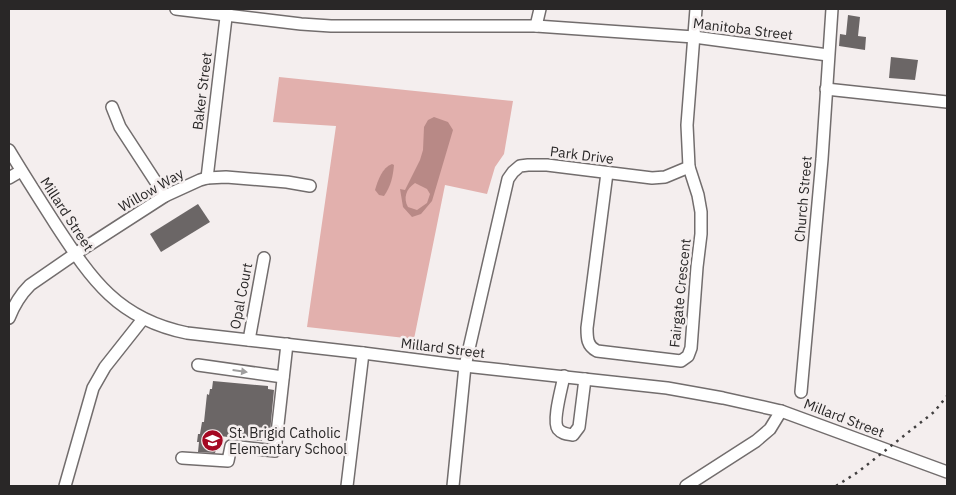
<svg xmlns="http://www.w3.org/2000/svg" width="956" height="495" font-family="'IBM Plex Sans',sans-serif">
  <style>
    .forest { fill: #e2b0ad }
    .water { fill: #b88986; fill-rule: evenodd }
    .building { fill: #6b6666 }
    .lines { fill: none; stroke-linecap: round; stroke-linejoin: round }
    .minor-casing { stroke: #726d6d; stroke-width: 14 }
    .minor { stroke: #fff; stroke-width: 11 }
    .rail { stroke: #424040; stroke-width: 2.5; stroke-dasharray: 2.5 5; stroke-linecap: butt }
    .oneway { fill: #9f9e9e }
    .labels { text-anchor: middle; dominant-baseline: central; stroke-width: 5; stroke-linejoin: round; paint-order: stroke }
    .street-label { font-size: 14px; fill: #292727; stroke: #f4eeee }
    .poi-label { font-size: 14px; fill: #292727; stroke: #f4eeee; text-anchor: start }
  </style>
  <rect width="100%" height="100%" fill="#f4eeee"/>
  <polygon class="forest" points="279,77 513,101 504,154 495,167 487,194 445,185 414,339 307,327 336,126 273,122"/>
  <g class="water">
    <path d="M434,117L448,122L453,130L432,201L421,214L412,217L403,207L400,189L405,190L420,160L423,150L424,127L428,120ZM415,183L427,189L430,194L427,203L417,210L408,207C403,198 406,189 415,183Z"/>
    <path d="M392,164L394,165C393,176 391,186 384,196L379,195L375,190C378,180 382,168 392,164Z"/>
  </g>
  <g class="building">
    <polygon points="848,15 860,17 858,36 866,37 865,50 839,46 840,34 846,35"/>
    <polygon points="891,57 918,60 915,80 889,78"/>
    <polygon points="198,204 210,222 161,252 150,234"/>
    <polygon points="213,381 268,386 268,389 274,390 270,432 263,431 262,441 251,440 251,437 228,435 228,437 220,436 218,450 216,450 215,453 198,452 199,442 197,442 198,434 200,434 202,422 204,422 207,394 209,395 210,389 212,389"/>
  </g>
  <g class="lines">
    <defs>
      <g id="minor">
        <polyline points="176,9 301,24 331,26 536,26 694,37 828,55"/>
        <polyline points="536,26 540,9"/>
        <polyline points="826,89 947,102"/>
        <polyline points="112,107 120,127 165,196"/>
        <path d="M9,150C24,175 40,200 56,225C92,280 118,319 187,333L363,353L465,366L667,388L723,398L781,411L947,472"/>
        <path d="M607,173L587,328C587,338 587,346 597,351L681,361L688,356L691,348L697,267L701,234V212L698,195L689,167"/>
        <polyline points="9,178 21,171"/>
        <polyline points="207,178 227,9"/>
        <path d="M9,318C14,305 20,295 30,285L75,254L165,196L200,180L207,178L226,177L287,182L310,186"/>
        <polyline points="249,340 264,258"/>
        <polyline points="198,365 283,377"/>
        <path d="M564,376C562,387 552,421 558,429C562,434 567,434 573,435L579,427L585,379"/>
        <polyline points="801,392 822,159 832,9"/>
        <polyline points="182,458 228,461 231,446 275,451 287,344"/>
        <polyline points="65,486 93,388 105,367 143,319"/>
        <polyline points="347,486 363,353"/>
        <polyline points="453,486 465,366 508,179 513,172 520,166 528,165 547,165 652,178 665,177 689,167 687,125 696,9"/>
        <polyline points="686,486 756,441 770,429 781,411"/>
      </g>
    </defs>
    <use href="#minor" class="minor-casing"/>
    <use href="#minor" class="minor"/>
    <polyline class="rail" points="836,486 858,472 934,412 947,396"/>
  </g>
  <defs><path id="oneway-solid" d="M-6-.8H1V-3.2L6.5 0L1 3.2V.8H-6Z" transform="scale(1.25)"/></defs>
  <use class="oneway" href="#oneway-solid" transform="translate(240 371) rotate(8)"/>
  <defs>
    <symbol id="school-disc" viewBox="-11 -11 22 22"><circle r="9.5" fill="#a40822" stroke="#f4eeee"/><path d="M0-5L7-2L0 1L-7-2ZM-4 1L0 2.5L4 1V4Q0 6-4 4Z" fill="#fff"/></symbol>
  </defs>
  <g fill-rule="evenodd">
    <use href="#school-disc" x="200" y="428" width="25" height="25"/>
  </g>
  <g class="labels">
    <g class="street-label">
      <text transform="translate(743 29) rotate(7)">Manitoba Street</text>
      <text transform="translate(202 91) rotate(-83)">Baker Street</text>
      <text transform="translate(582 155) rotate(7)">Park Drive</text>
      <text transform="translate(151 190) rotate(-30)">Willow Way</text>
      <text transform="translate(803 199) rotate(-85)">Church Street</text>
      <text transform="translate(67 214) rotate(57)">Millard Street</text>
      <text transform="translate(680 293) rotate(-84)">Fairgate Crescent</text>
      <text transform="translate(241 296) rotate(-79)">Opal Court</text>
      <text transform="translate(443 348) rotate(7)">Millard Street</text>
      <text transform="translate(844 418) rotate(21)">Millard Street</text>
    </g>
    <g class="poi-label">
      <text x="229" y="433">St. Brigid Catholic<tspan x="229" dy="16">Elementary School</tspan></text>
    </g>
  </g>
  <rect width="956" height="495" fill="none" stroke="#292727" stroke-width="20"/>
</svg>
